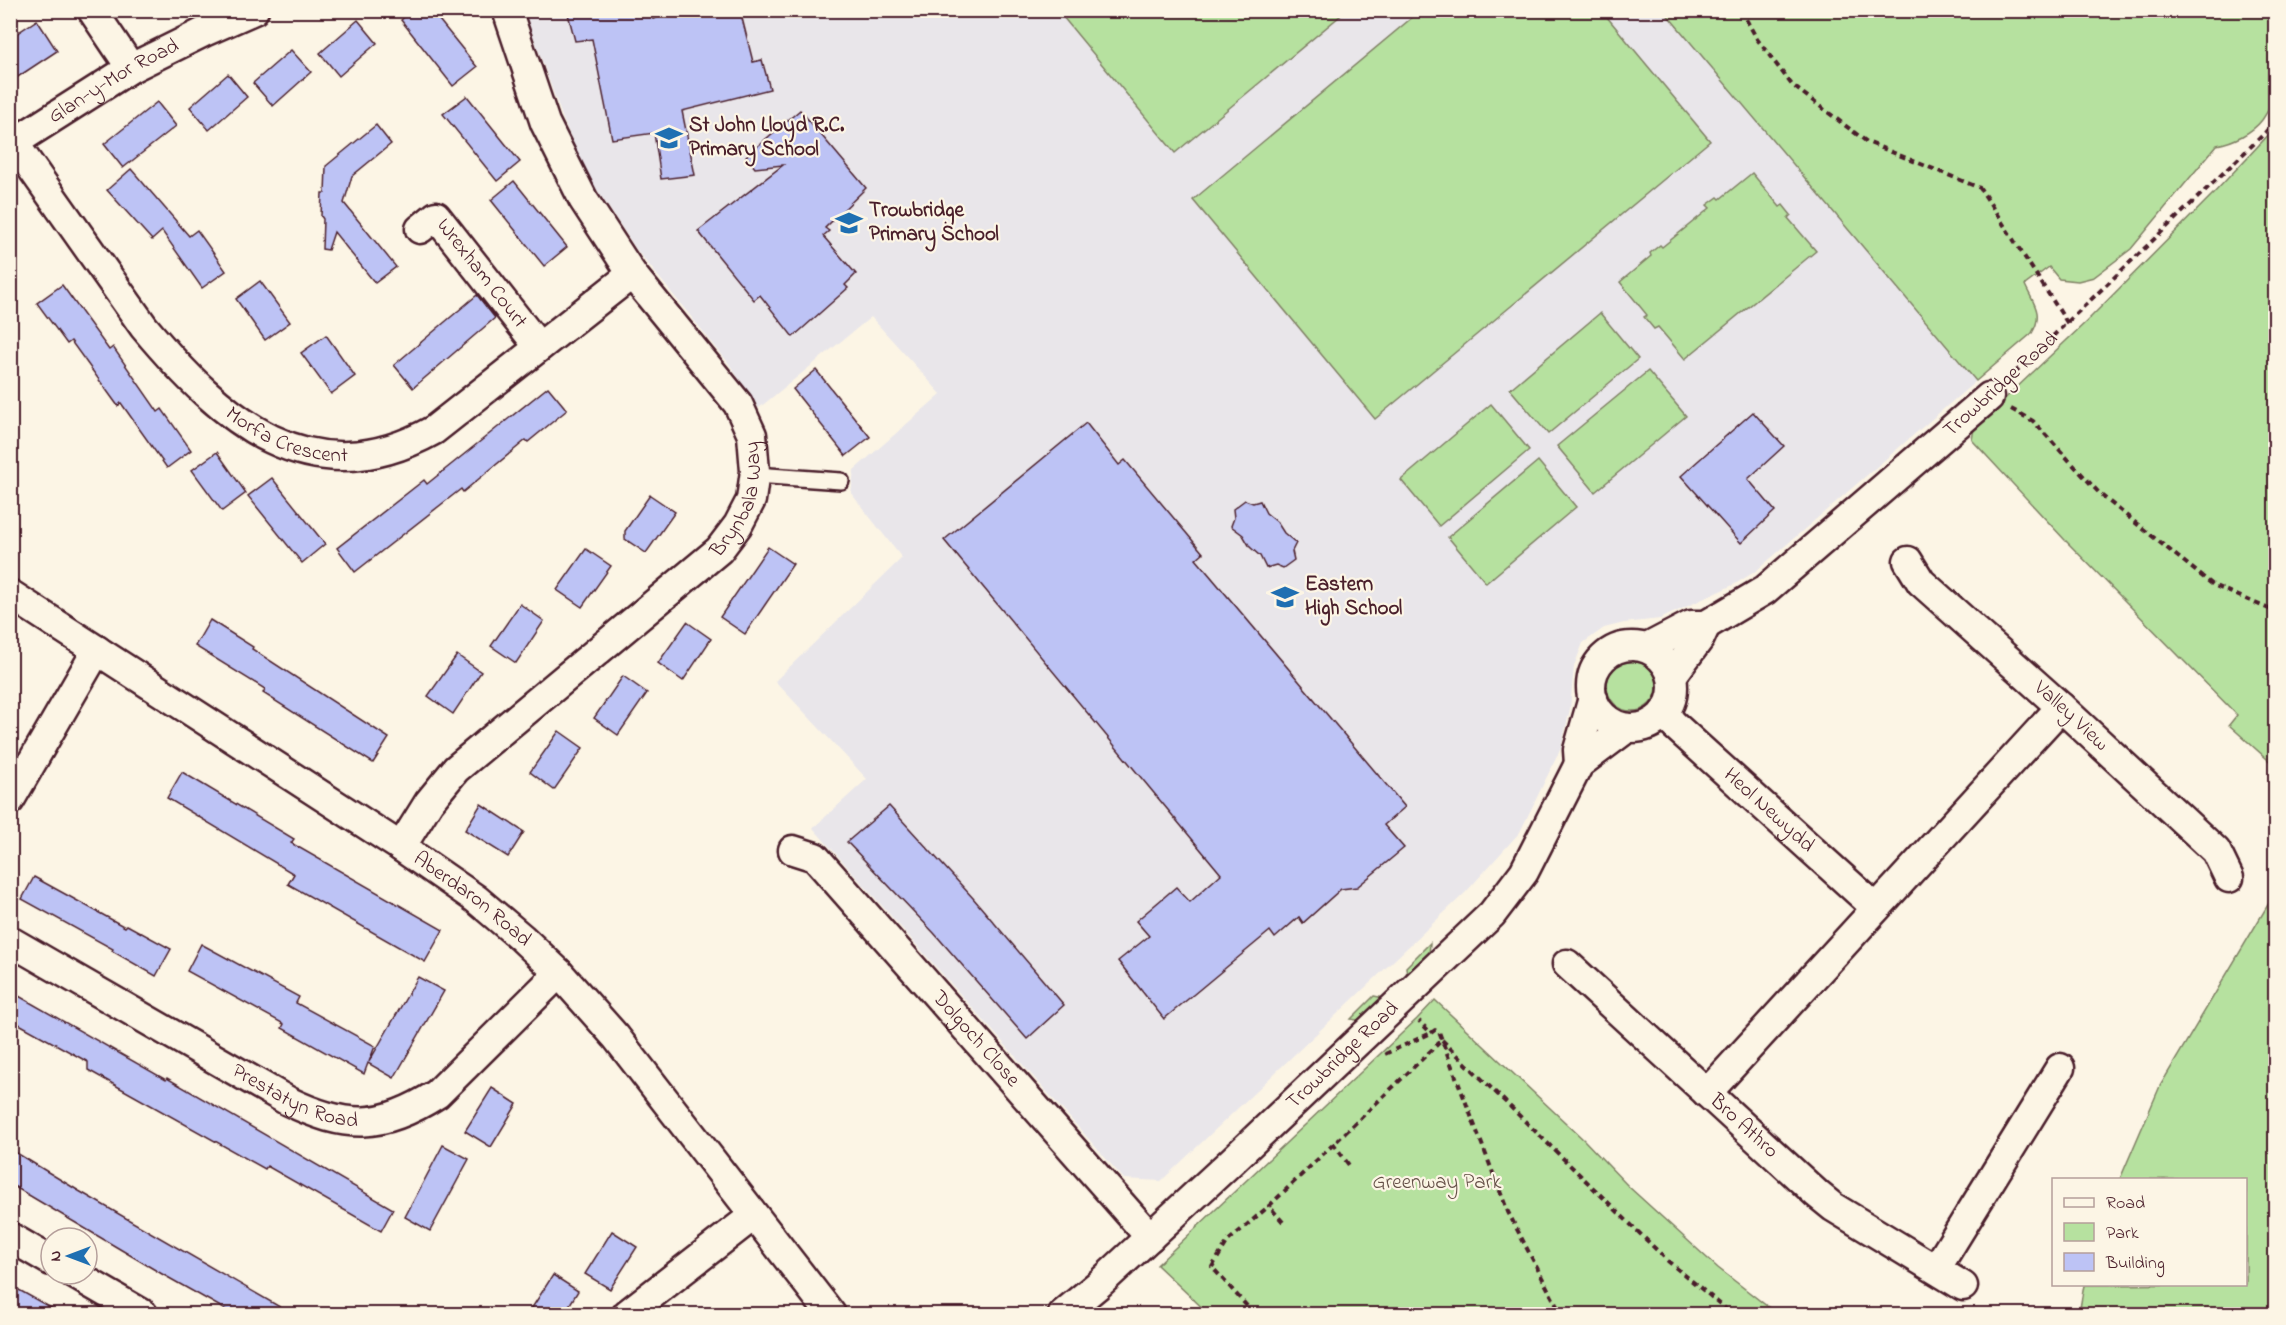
<svg xmlns="http://www.w3.org/2000/svg" width="2286" height="1325" font-family="'Indie Flower',sans-serif">
  <style>
    .built { fill: #e9e6ea }
    .green { fill: #b6e19f; stroke: #808065; stroke-width: 1.5 }
    .building { fill: #bdc3f5; stroke: #4a1f2b; stroke-width: 1.5 }
    .lines { fill: none; stroke-linecap: round; stroke-linejoin: round }
    .service-casing { stroke: #4a1f2b; stroke-width: 20 }
    .minor-casing { stroke: #4a1f2b; stroke-width: 33 }
    .path { stroke: #4a1f2b; stroke-width: 4; stroke-dasharray: 6 4.5; stroke-linecap: butt }
    .service { stroke: #fcf5e5; stroke-width: 15 }
    .minor { stroke: #fcf5e5; stroke-width: 28 }
    .labels { text-anchor: middle; dominant-baseline: central; stroke-width: 4.5; stroke-linejoin: round; paint-order: stroke }
    .street-label { font-size: 21px; fill: #4a1f2b; stroke: #fcf5e5 }
    .poi-label { font-size: 21px; font-weight: bold; fill: #4a1f2b; stroke: #fcf5e5; text-anchor: start }
    .park-label { font-size: 21px; fill: #655048; stroke: #fcf5e5 }
  </style>
  <rect width="100%" height="100%" fill="#fcf5e5"/>
  <filter id="ink" filterUnits="userSpaceOnUse"><feTurbulence type="fractalNoise" baseFrequency=".0167" numOctaves="2"/><feDisplacementMap in="SourceGraphic" scale="12" xChannelSelector="R" yChannelSelector="G"/><feConvolveMatrix kernelMatrix="1 2 1 2 8 2 1 2 1" color-interpolation-filters="sRGB"/></filter>
  <g filter="url(#ink)">
    <polygon class="built" points="526,11 1664,11 1976,381 1756,571 1735,584 1660,619 1624,623 1604,628 1583,643 1574,666 1570,709 1561,748 1520,832 1466,892 1161,1181 1124,1179 813,828 867,779 775,681 902,558 851,493 854,470 941,394 871,317 759,408 727,361 636,249 586,173 563,119 526,16"/>
    <g class="green">
      <polygon points="1058,11 1346,11 1175,153"/>
      <polygon points="1420,11 1602,11 1710,141 1375,419 1193,200"/>
      <path d="M1664,11H2275V100C2270,106 2267,113 2262,120C2252,133 2233,142 2217,145L2131,249L2094,277L2078,281L2059,279L2049,267L2025,285C2033,303 2044,313 2032,333L1976,381Z"/>
      <polygon points="2275,128 2275,766 2229,725 2237,715 2064,539 1972,440 1974,428 2086,322 2213,194"/>
      <polygon points="1752,173 1780,207 1783,205 1791,215 1788,218 1816,251 1685,359 1658,327 1654,329 1644,317 1647,315 1620,282 1651,256 1650,253 1660,245 1662,247 1710,208 1707,205 1718,197 1720,199"/>
      <polygon points="1600,313 1638,359 1548,434 1510,389"/>
      <polygon points="1648,371 1686,416 1595,492 1557,446"/>
      <polygon points="1491,404 1529,450 1439,526 1401,480"/>
      <polygon points="1538,461 1576,507 1486,583 1448,537"/>
      <circle cx="1632" cy="686" r="25"/>
      <polygon points="2275,893 2275,1314 2079,1314 2084,1285 2246,1284 2246,1180 2120,1179 2160,1086"/>
      <polygon points="1430,943 1429,955 1407,977 1406,967"/>
      <polygon points="1374,996 1384,998 1361,1021 1351,1019"/>
      <polygon points="1435,1000 1584,1140 1629,1187 1718,1268 1777,1314 1209,1314 1157,1265 1417,1019"/>
    </g>
    <g class="building">
      <polygon points="412,10 431,10 477,67 453,86 401,20"/>
      <polygon points="567,10 650,10 653,19 678,10 740,10 753,62 762,60 770,89 682,111 695,175 661,179 654,133 612,139 592,39 575,41"/>
      <polygon points="37,20 57,51 10,82 10,38"/>
      <polygon points="358,20 377,43 339,76 320,53"/>
      <polygon points="291,50 311,72 273,106 253,83"/>
      <polygon points="228,74 247,97 209,130 190,107"/>
      <polygon points="467,96 520,162 497,181 443,114"/>
      <polygon points="157,102 176,126 123,168 104,144"/>
      <polygon points="800,110 866,188 825,228 829,231 823,236 856,274 845,285 848,288 793,337 760,295 754,300 698,231 783,165 755,168 746,156"/>
      <polygon points="376,125 391,144 352,176 344,203 396,267 375,283 334,232 328,250 322,249 323,219 321,216 322,193 325,193 326,166"/>
      <polygon points="131,169 189,236 197,230 226,271 202,288 162,231 152,240 107,190"/>
      <polygon points="514,181 567,247 544,266 491,200"/>
      <polygon points="260,281 290,322 265,340 236,299"/>
      <polygon points="62,285 109,350 113,347 158,412 162,409 191,450 167,468 121,403 118,406 71,341 67,344 37,303"/>
      <polygon points="477,295 495,318 413,388 394,365"/>
      <polygon points="326,335 355,376 331,394 301,353"/>
      <polygon points="816,370 870,437 846,456 793,389"/>
      <polygon points="548,387 567,410 528,442 526,440 463,492 461,489 355,572 337,548 424,480 427,484"/>
      <polygon points="1753,412 1784,446 1748,479 1775,511 1741,543 1681,476"/>
      <polygon points="1086,423 1119,465 1125,460 1203,553 1196,559 1405,807 1384,825 1404,848 1357,887 1341,889 1303,923 1299,917 1275,938 1270,931 1164,1019 1118,961 1149,936 1136,921 1176,887 1190,902 1221,874 944,540"/>
      <polygon points="217,452 246,493 222,511 192,470"/>
      <polygon points="272,478 325,544 302,563 248,496"/>
      <polygon points="650,495 675,512 646,553 625,539 625,531"/>
      <polygon points="1245,500 1253,503 1260,501 1266,513 1277,522 1284,533 1296,543 1292,551 1294,560 1283,568 1276,565 1266,568 1260,556 1250,547 1243,535 1231,526 1234,518 1233,509"/>
      <polygon points="768,547 793,564 745,634 720,617"/>
      <polygon points="586,549 611,566 582,607 557,590"/>
      <polygon points="520,604 544,621 516,663 491,646"/>
      <polygon points="210,620 253,647 252,649 389,738 373,763 263,693 265,689 195,646"/>
      <polygon points="687,622 711,639 683,681 658,663"/>
      <polygon points="457,655 481,672 453,714 428,696"/>
      <polygon points="623,676 647,693 618,735 594,718"/>
      <polygon points="559,731 583,748 554,790 530,772"/>
      <polygon points="182,772 294,839 291,843 443,930 425,962 288,884 294,874 167,798"/>
      <polygon points="481,804 524,832 508,857 465,830"/>
      <polygon points="889,806 973,898 1064,1005 1027,1039 934,933 847,842"/>
      <polygon points="34,877 125,927 127,925 171,949 156,976 112,951 113,949 22,899"/>
      <polygon points="201,944 299,997 296,1003 375,1046 369,1062 418,977 444,991 394,1078 368,1063 364,1074 282,1028 284,1024 187,971"/>
      <polygon points="10,991 166,1080 167,1078 393,1209 381,1231 267,1166 265,1169 88,1070 88,1062 10,1019"/>
      <polygon points="492,1088 517,1104 491,1147 465,1131"/>
      <polygon points="443,1145 469,1159 430,1231 405,1217"/>
      <polygon points="10,1149 79,1191 292,1314 233,1314 162,1274 10,1184"/>
      <polygon points="612,1231 637,1247 610,1289 585,1274"/>
      <polygon points="553,1275 578,1291 564,1314 528,1314"/>
      <polygon points="10,1285 62,1314 10,1314"/>
    </g>
    <g class="lines">
      <defs>
        <polyline id="service" points="755,475 841,481"/>
        <g id="minor">
          <polyline points="92,10 131,68"/>
          <path id="s1" d="M14,143L144,327C222,420 310,499 434,430L632,274"/>
          <path id="s2" d="M10,145L131,68L204,32L254,10"/>
          <path id="s3" d="M420,229L436,216L539,347"/>
          <path id="s4" d="M1908,561L1921,582L2061,707L2216,851L2229,878"/>
          <path id="s5" d="M10,594L401,847L476,899L522,938L559,973L616,1037L831,1314"/>
          <circle cx="1632" cy="687" r="41"/>
          <polyline points="1647,648 1691,625 1706,625 1765,590 1989,397"/>
          <polyline points="1672,676 1700,638 1706,625"/>
          <path id="s6" d="M1664,712L1672,723L1876,908"/>
          <polyline points="1579,764 1578,750 1593,698"/>
          <polyline points="10,800 97,650"/>
          <path id="s7" d="M401,847L429,802L456,769L719,550L738,525L751,500L755,471L752,435L738,404L632,274L583,199L545,123L507,10"/>
          <path id="s8" d="M793,850L815,857L1150,1237"/>
          <path id="s9" d="M10,941L288,1101C346,1129 381,1130 437,1094L559,973"/>
          <path id="s10" d="M1567,964L1817,1194L1833,1207L1963,1286"/>
          <polyline points="1707,1093 2061,707"/>
          <polyline points="10,1237 51,1261"/>
          <polyline points="1936,1269 2060,1068"/>
          <polyline points="74,1274 143,1314"/>
          <polyline points="627,1314 753,1216"/>
          <path id="s11" d="M1063,1314L1098,1285L1233,1160L1492,914L1524,872L1579,764L1627,728"/>
        </g>
      </defs>
      <use href="#service" class="service-casing"/>
      <use href="#minor" class="minor-casing"/>
      <g class="path">
        <polyline points="1741,10 1757,39 1792,85 1867,142 1980,188 2068,324"/>
        <polyline points="2007,380 2264,134 2276,119"/>
        <polyline points="2011,409 2033,421 2101,495 2213,585 2276,612"/>
        <polyline points="1442,1040 1669,1262 1732,1314"/>
        <polyline points="1443,1043 1508,1212 1561,1314"/>
        <polyline points="1385,1054 1431,1033"/>
        <polyline points="1333,1143 1351,1168"/>
        <polyline points="1283,1222 1269,1206 1442,1040 1439,1032 1435,1030 1431,1033 1419,1021"/>
        <polyline points="1254,1314 1212,1267 1228,1241 1269,1206"/>
      </g>
      <use href="#service" class="service"/>
      <use href="#minor" class="minor"/>
    </g>
  </g>
  <defs>
    <symbol id="school-bare" viewBox="-9 -9 18 18"><path d="M0-5L7-2L0 1L-7-2ZM-4 1L0 2.5L4 1V4Q0 6-4 4Z" fill="#1f6fb2" stroke="#fcf5e5" stroke-width="2.5" paint-order="stroke"/></symbol>
  </defs>
  <g fill-rule="evenodd">
    <use href="#school-bare" x="650" y="119" width="38" height="38"/>
    <use href="#school-bare" x="830" y="204" width="38" height="38"/>
    <use href="#school-bare" x="1266" y="578" width="38" height="38"/>
  </g>
  <g class="labels">
    <g class="street-label">
      <text stroke="none"><textPath href="#s2" startOffset="122">Glan-y-Mor Road</textPath></text>
      <text stroke="none"><textPath href="#s3" startOffset="94">Wrexham Court</textPath></text>
      <text transform="translate(2001 385) rotate(-42)">Trowbridge Road</text>
      <text stroke="none"><textPath href="#s1" startOffset="410">Morfa Crescent</textPath></text>
      <text stroke="none"><textPath href="#s7" startOffset="494">Brynbala Way</textPath></text>
      <text stroke="none"><textPath href="#s4" startOffset="226">Valley View</textPath></text>
      <text stroke="none"><textPath href="#s6" startOffset="144">Heol Newydd</textPath></text>
      <text stroke="none"><textPath href="#s5" startOffset="554">Aberdaron Road</textPath></text>
      <text stroke="none"><textPath href="#s8" startOffset="266">Dolgoch Close</textPath></text>
      <text stroke="none"><textPath href="#s11" startOffset="381">Trowbridge Road</textPath></text>
      <text stroke="none"><textPath href="#s9" startOffset="326">Prestatyn Road</textPath></text>
      <text stroke="none"><textPath href="#s10" startOffset="240">Bro Athro</textPath></text>
    </g>
    <g class="poi-label">
      <text x="689" y="126">St John Lloyd R.C.<tspan x="689" dy="24">Primary School</tspan></text>
      <text x="869" y="211">Trowbridge<tspan x="869" dy="24">Primary School</tspan></text>
      <text x="1305" y="585">Eastern<tspan x="1305" dy="24">High School</tspan></text>
    </g>
    <g class="park-label">
      <text x="1437" y="1183">Greenway Park</text>
    </g>
  </g>
  <rect width="2286" height="1325" fill="none" stroke="#fcf5e5" stroke-width="36"/>
  <rect x="18" y="18" width="2250" height="1289" fill="none" stroke="#4a1f2b" stroke-width="2" filter="url(#ink)"/>
  <rect x="2052" y="1178" width="195" height="108" fill="#fcf5e5" stroke="#b59f9b" stroke-width="1.5"/>
  <rect x="2064" y="1198" width="30" height="9" fill="#fcf5e5" stroke="#b59f9b" stroke-width="1.5"/>
  <text x="2106" y="1208" font-size="18" fill="#4a1f2b">Road</text>
  <rect x="2064" y="1223" width="30" height="18" fill="#b6e19f" stroke="#b59f9b" stroke-width="1.5"/>
  <text x="2106" y="1238" font-size="18" fill="#4a1f2b">Park</text>
  <rect x="2064" y="1253" width="30" height="18" fill="#bdc3f5" stroke="#b59f9b" stroke-width="1.5"/>
  <text x="2106" y="1268" font-size="18" fill="#4a1f2b">Building</text>
  <g transform="translate(69 1256) rotate(270)"><circle r="28" fill="#fcf5e5" stroke="#b59f9b" stroke-width="1.5"/>
  <path d="M0-4.5L10 22L0 15L-10 22Z" fill="#1f6fb2"/>
  <text y="-9" font-size="16" font-weight="bold" text-anchor="middle" fill="#4a1f2b">N</text>
  </g>
</svg>
